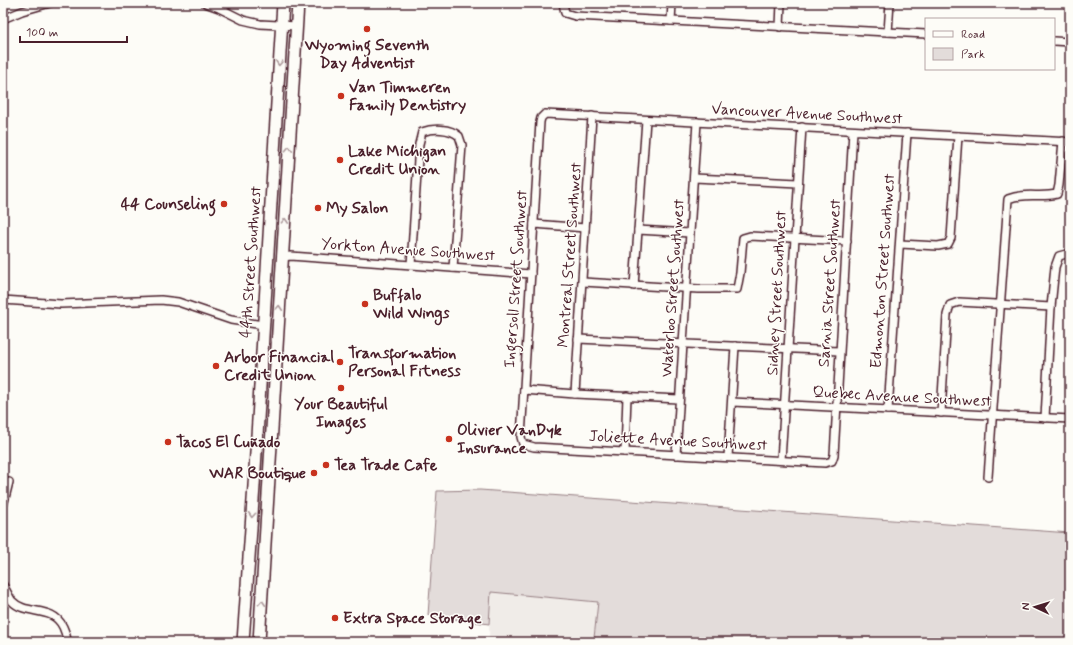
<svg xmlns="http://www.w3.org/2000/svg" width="1073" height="645" font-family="Mynerve,sans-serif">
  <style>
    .built { fill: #f0ece8 }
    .green { fill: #e3dcda; stroke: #967e82 }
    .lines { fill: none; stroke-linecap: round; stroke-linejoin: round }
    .minor-casing { stroke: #4a1f2b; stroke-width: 10 }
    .primary-casing { stroke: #4a1f2b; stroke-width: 14 }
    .minor { stroke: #fdfcf7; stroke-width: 7 }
    .primary { stroke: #fdfcf7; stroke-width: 11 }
    .oneway { stroke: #ac999b }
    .poi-dot { fill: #c8321e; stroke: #fdfcf7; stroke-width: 1.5 }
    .labels { text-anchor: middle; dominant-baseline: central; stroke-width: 3; stroke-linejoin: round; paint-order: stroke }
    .poi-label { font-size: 16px; font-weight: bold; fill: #4a1f2b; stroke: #fdfcf7; text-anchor: start }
    .street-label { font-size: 16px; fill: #4a1f2b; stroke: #fdfcf7 }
  </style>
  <rect width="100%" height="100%" fill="#fdfcf7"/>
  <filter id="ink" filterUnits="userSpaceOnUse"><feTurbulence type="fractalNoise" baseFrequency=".025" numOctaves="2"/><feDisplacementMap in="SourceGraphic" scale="8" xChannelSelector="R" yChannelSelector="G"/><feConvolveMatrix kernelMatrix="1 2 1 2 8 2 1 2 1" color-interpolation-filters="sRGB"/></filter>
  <g filter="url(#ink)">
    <polygon class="built" points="490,592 598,602 594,638 646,642 489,642"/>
    <polygon class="green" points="480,490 1070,533 1070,642 646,642 594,638 598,602 491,592 489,624 428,615 437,491"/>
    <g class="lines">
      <defs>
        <g id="minor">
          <polyline points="205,3 219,8 243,20 260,24 297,26"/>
          <polyline points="563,3 565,13 575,16 926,34"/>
          <polyline points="3,19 22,11 50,3"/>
          <polyline points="671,21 672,3"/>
          <polyline points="780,27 781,3"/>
          <polyline points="888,32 890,3"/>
          <polyline points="1054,41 1070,42"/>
          <polyline points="853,131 834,455 832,461 825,463 534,447 523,444 521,437 540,122 541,118 545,114 1070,142"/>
          <polyline points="694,178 798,183"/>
          <polyline points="534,224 585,228"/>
          <polyline points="638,230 690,233"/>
          <polyline points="900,244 938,246 948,244 951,238 958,136"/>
          <polyline points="283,257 291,256 531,274"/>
          <path d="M411,265L419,144L422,132C433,128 450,128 459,136L462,145L453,268"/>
          <polyline points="583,282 698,289 737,289 740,273 743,238 750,236 847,241"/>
          <polyline points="634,286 646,120"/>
          <polyline points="3,300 61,304 161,300 178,302 231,320 263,325"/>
          <polyline points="578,339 839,351"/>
          <polyline points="524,390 575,394 679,399"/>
          <polyline points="575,394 592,116"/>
          <polyline points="732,402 1070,419"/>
          <polyline points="888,410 907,133"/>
          <polyline points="941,413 947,315 950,305 959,302 1051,307"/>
          <polyline points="1045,418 1051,307 1055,267 1059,256 1070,253"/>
          <polyline points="625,452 627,396"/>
          <polyline points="676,455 697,122"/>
          <polyline points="728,457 735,346"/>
          <polyline points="781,460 802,127"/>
          <path d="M988,477L1008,199C1026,192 1039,198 1057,194L1059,185L1063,141"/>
          <polyline points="3,506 9,482"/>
          <path d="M3,585C6,590 9,597 12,601C26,616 53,605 63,627C65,632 67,636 67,642"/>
        </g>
        <g id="primary">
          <polyline points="243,642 254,486 283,3"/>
          <polyline points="259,642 298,3"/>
        </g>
      </defs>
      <use href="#minor" class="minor-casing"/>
      <use href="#primary" class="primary-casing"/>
      <use href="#minor" class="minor"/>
      <use href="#primary" class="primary"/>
    </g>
    <defs><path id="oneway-chevron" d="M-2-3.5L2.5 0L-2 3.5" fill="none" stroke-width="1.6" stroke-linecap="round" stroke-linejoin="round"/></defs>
    <g class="oneway">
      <use href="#oneway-chevron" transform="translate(279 63) rotate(93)"/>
      <use href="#oneway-chevron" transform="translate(289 149) rotate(-87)"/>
      <use href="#oneway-chevron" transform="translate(285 221) rotate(-87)"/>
      <use href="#oneway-chevron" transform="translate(279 308) rotate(-86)"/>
      <use href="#oneway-chevron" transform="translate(252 515) rotate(94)"/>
      <use href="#oneway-chevron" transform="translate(262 603) rotate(-86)"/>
    </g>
  </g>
  <g class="poi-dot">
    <circle cx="367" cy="29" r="4"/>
    <circle cx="341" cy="96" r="4"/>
    <circle cx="340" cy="160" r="4"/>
    <circle cx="224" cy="204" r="4"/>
    <circle cx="318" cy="208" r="4"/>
    <circle cx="365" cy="304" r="4"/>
    <circle cx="340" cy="362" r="4"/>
    <circle cx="216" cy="366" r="4"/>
    <circle cx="341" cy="388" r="4"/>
    <circle cx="449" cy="439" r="4"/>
    <circle cx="168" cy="442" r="4"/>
    <circle cx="326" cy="465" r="4"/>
    <circle cx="314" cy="473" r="4"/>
    <circle cx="335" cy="618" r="4"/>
  </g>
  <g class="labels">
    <g class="poi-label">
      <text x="367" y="45" text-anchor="middle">Wyoming Seventh<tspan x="367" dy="18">Day Adventist</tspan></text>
      <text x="349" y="87">Van Timmeren<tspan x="349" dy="18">Family Dentistry</tspan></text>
      <text x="348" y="151">Lake Michigan<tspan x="348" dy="18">Credit Union</tspan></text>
      <text x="216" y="204" text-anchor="end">44 Counseling</text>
      <text x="326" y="208">My Salon</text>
      <text x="373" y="295">Buffalo<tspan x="373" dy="18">Wild Wings</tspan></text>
      <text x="348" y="353">Transformation<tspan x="348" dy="18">Personal Fitness</tspan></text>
      <text x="224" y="357">Arbor Financial<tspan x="224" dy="18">Credit Union</tspan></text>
      <text x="341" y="404" text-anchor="middle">Your Beautiful<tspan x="341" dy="18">Images</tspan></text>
      <text x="457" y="430">Olivier VanDyk<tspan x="457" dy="18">Insurance</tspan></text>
      <text x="176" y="442">Tacos El Cuñado</text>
      <text x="334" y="465">Tea Trade Cafe</text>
      <text x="306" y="473" text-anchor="end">WAR Boutique</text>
      <text x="343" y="618">Extra Space Storage</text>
    </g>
    <g class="street-label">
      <text transform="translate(807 114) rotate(3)">Vancouver Avenue Southwest</text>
      <text transform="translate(408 250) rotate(4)">Yorkton Avenue Southwest</text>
      <text transform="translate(570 255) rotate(-86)">Montreal Street Southwest</text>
      <text transform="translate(251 262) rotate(-86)">44th Street Southwest</text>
      <text transform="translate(883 271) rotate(-86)">Edmonton Street Southwest</text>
      <text transform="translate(516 279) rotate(-86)">Ingersoll Street Southwest</text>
      <text transform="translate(830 283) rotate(-86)">Sarnia Street Southwest</text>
      <text transform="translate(673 288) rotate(-86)">Waterloo Street Southwest</text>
      <text transform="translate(777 293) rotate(-87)">Sidney Street Southwest</text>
      <text transform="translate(902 397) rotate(3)">Quebec Avenue Southwest</text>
      <text transform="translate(678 441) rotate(3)">Joliette Avenue Southwest</text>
    </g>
  </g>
  <rect width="1073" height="645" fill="none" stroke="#fdfcf7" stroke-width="16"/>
  <rect x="8" y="8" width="1057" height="629" fill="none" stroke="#4a1f2b" stroke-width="1.5" filter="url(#ink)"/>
  <rect x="925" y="18" width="130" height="52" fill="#fdfcf7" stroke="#b5a4a5"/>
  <rect x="933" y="31" width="20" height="6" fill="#fdfcf7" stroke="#b5a4a5"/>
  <text x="961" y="38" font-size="12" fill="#4a1f2b">Road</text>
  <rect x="933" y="48" width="20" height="12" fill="#e3dcda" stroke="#b5a4a5"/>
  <text x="961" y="58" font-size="12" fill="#4a1f2b">Park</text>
  <g transform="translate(1035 607) rotate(274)" stroke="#fdfcf7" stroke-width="3" paint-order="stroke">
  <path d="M0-3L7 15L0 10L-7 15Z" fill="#4a1f2b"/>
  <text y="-6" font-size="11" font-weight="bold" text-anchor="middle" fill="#4a1f2b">N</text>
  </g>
  <path d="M20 36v6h107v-6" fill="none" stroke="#4a1f2b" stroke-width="2"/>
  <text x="26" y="36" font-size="12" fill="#4a1f2b" stroke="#fdfcf7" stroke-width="3" paint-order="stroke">100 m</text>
</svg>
